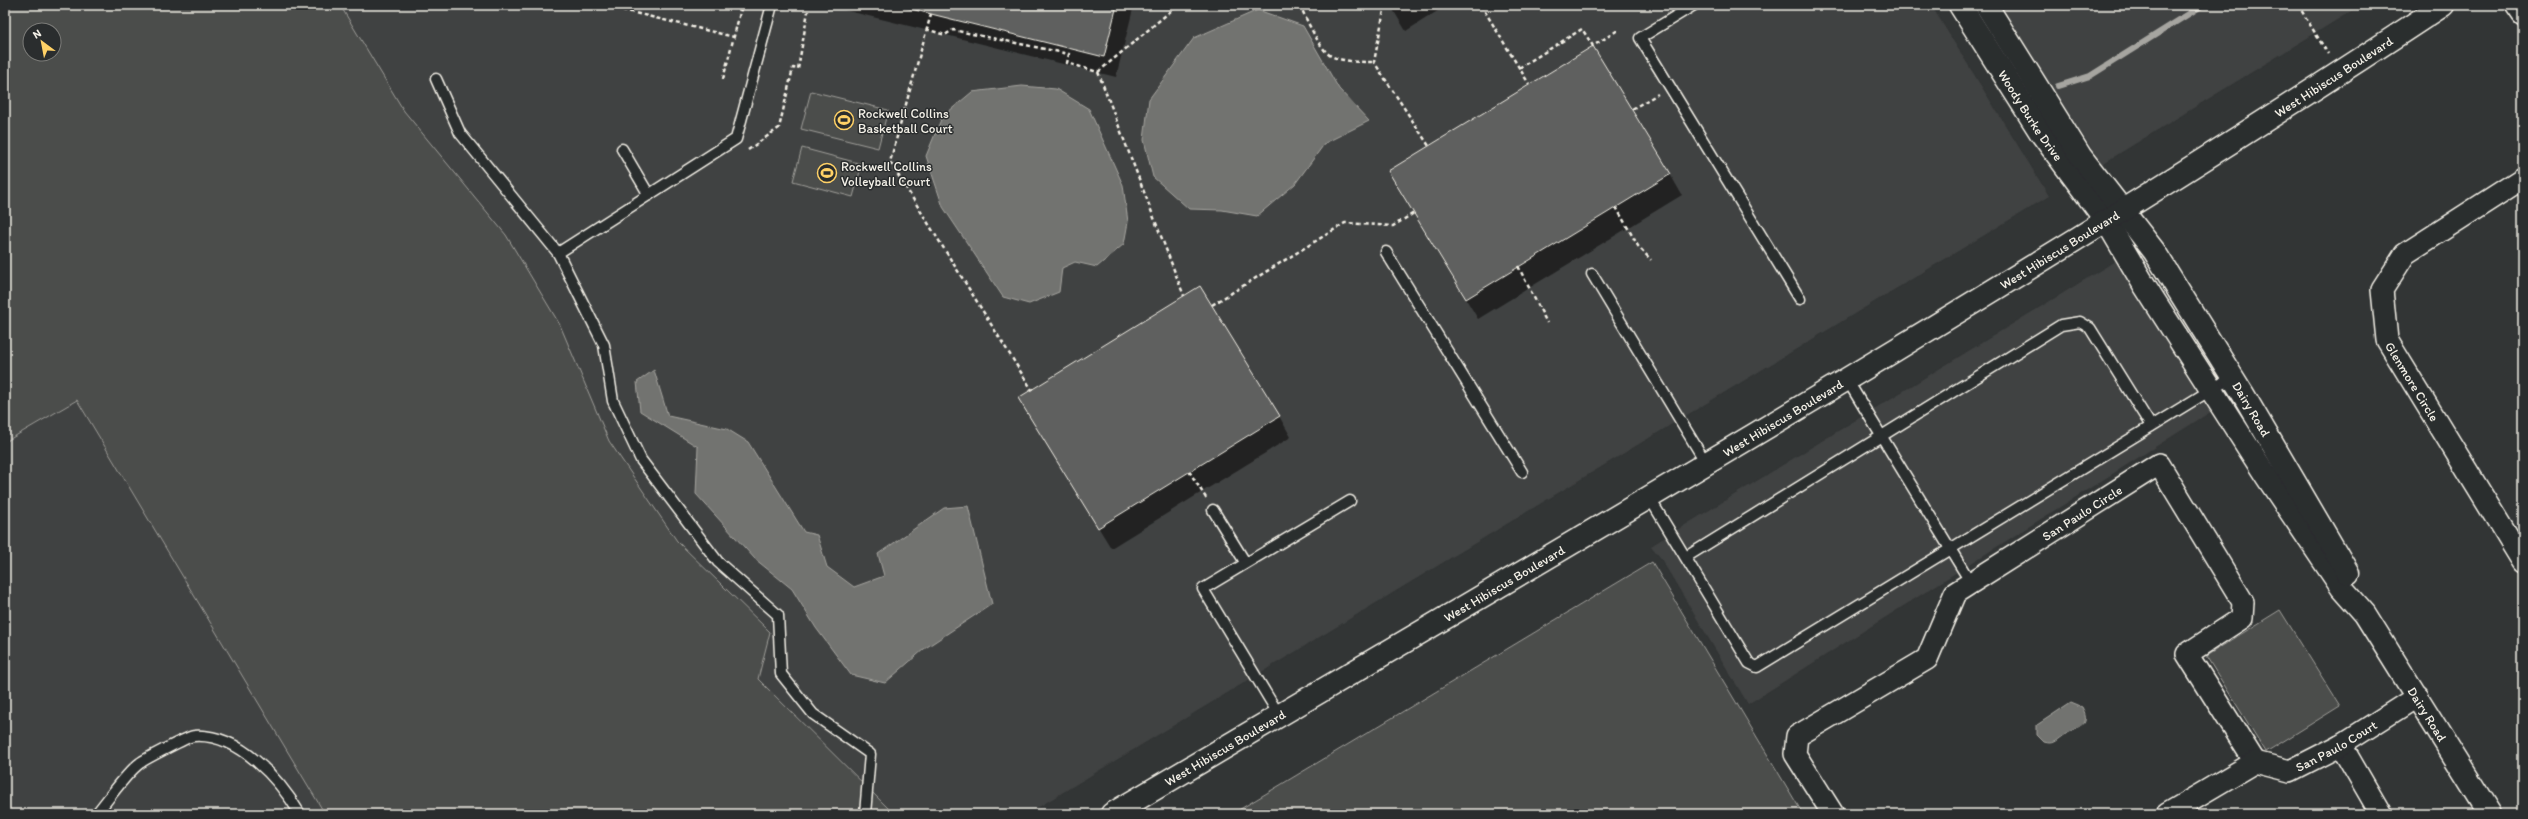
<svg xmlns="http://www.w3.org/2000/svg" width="2528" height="819" font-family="Itim,sans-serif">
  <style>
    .built { fill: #404242 }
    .green { fill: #4b4d4c; stroke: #a09f9a; fill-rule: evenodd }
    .water { fill: #727370; stroke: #a6a5a0 }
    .shadow { fill: #0007 }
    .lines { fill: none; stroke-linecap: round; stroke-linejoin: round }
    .stream { stroke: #a6a5a0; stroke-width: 6 }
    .building { fill: #5f605f; stroke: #f4f1e8 }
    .lane-casing { stroke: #f4f1e8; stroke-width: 13 }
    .street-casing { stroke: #f4f1e8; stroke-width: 24 }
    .secondary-casing { stroke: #f4f1e8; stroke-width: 25 }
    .path { stroke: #f4f1e8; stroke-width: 2.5; stroke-dasharray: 4 3; stroke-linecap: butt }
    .lane { stroke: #2a2d2e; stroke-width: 10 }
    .street { stroke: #2a2d2e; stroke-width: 21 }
    .secondary { stroke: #2a2d2e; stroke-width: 22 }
    .labels { text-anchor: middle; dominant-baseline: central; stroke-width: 3; stroke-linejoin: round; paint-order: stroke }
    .street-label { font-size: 13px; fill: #f4f1e8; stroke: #2a2d2e }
    .poi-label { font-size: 13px; fill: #f4f1e8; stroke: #2a2d2e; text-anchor: start }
  </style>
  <rect width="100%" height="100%" fill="#323535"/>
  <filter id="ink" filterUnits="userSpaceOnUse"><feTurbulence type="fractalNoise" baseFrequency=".025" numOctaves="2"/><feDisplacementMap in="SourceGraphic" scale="8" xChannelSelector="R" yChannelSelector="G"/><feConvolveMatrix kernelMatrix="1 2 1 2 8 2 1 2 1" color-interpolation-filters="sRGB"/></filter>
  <g filter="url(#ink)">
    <g class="built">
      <polygon points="340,5 1931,5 2049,196 1027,814 894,814 758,679 770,632 677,541 609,441 560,325 404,111"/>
      <polygon points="1996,5 2361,5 2102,164"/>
      <polygon points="2117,260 2212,411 1748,704 1660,557 1651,546"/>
      <polygon points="77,400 325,814 5,814 5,442"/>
    </g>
    <g class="green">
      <path d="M5,5H340L404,111L506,235L560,325L609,441L677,541L770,632L758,679L894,814H325L77,400L5,442ZM30,30H54V54H30Z"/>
      <polygon points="811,91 888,110 878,148 801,129"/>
      <polygon points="802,148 862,164 853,197 793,181"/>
      <polygon points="1652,562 1803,814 1232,814"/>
      <polygon points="2280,610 2340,706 2266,752 2206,656"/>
    </g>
    <g class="water">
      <polygon points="1258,10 1303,26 1339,89 1369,121 1325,143 1295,184 1257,216 1222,210 1189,209 1153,177 1144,140 1149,99 1194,38"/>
      <polygon points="1022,86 1056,89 1089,109 1123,185 1128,222 1124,244 1097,267 1075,262 1062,268 1059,292 1029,304 1003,297 943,207 926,156 942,117 972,92"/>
      <polygon points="654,370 668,416 727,429 748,442 804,532 817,535 827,567 854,587 884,576 878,554 944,508 968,506 992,604 924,649 885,683 851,675 816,628 792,589 755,559 696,494 698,447 640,411 637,382"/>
      <path d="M2070,703L2082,708C2093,728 2075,727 2063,736C2056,741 2054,745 2044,742L2037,735V725Z"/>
    </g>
    <g class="shadow">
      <polygon points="838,5 1134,5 1116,77 840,9"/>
      <polygon points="1390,5 1447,5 1406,31"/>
      <polygon points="1670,174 1682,195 1478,319 1401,192"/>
      <polygon points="1279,416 1291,437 1111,548 1032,419"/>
    </g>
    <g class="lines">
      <polyline class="stream" points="2058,86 2090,76 2203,5"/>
    </g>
    <g class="building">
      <polygon points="895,5 1117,5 1104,57"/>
      <polygon points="1593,46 1671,174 1466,299 1388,171"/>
      <polygon points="1200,286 1280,416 1098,528 1018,398"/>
    </g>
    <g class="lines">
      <defs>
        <g id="lane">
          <polyline points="1694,5 1640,38 1800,299"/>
          <polyline points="436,79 460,133 558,253 604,345 613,401 641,460 718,562 778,615 781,674 813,714 870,754 865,814"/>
          <polyline points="622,149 649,195"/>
          <polyline points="1386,252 1522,472"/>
          <polyline points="558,253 736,139 772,5"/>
          <polyline points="1592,274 1706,463"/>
          <polyline points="1846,378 1971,583"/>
          <polyline points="1649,497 1749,663 1757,667 2232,377"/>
          <polyline points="1213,510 1245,562"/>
          <polyline points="1686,557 2061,325 2080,322 2090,328 2151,426"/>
          <polyline points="1279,715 1203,589 1350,501"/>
          <path d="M96,814C108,800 126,773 140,763C145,759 189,736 194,736C239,733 280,780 300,814"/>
        </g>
        <g id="street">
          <polyline points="2516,5 2523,15"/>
          <path id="s1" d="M2523,178L2405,254L2382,290L2387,340L2523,562"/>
          <polyline points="2341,745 2381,814"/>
          <path id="s2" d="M1833,814L1795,754L1797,736L1927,659L1955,593L2159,464L2243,602L2242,618L2187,654L2255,762"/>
          <path id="s3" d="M2167,814L2255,762L2290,771L2341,745L2418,696"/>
        </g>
        <g id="secondary">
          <path id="s4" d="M1960,5L2041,133L2107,222L2143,283L2267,477L2342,588L2365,614L2490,814"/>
          <path id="s5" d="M1986,5L2081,157L2154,251L2243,394L2348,573"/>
          <path id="s6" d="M1112,814C1559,550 2010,291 2443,5"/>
        </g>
      </defs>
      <use href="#lane" class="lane-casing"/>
      <use href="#street" class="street-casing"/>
      <use href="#secondary" class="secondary-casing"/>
      <g class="path">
        <polyline points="602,5 734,37"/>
        <polyline points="1229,5 1237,8 1247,5"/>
        <path d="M1300,5C1305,17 1320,50 1331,56C1344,62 1360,62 1374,62"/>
        <polyline points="1385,5 1374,62 1429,146"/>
        <polyline points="1481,5 1529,84"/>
        <polyline points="2298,5 2328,54"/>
        <polyline points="931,14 890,162 1032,390"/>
        <polyline points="926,29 945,35 953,30 1069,54 1067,63 1098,72"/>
        <polyline points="1519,68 1582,29 1593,46 1618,30"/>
        <polyline points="1098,72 1184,296"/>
        <polyline points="1098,72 1178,5"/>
        <polyline points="723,79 742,5"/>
        <polyline points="1632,109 1658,94"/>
        <polyline points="748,150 779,128 793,68 798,69 808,11"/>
        <polyline points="1616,207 1638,246 1651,260"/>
        <polyline points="1518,266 1547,323"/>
        <polyline points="1212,305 1345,223 1393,226 1414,213"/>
        <polyline points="1189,471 1206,498"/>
      </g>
      <use href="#lane" class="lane"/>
      <use href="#street" class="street"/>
      <use href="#secondary" class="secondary"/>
    </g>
  </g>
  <defs>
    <symbol id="stadium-ring" viewBox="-11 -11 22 22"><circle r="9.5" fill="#2a2d2e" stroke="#ffd166" stroke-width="1.5"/><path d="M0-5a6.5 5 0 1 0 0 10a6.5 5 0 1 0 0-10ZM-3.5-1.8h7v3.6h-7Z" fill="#ffd166"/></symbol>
  </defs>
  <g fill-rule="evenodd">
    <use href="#stadium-ring" x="833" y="109" width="22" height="22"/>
    <use href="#stadium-ring" x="816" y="162" width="22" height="22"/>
  </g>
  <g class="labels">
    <g class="street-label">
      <text stroke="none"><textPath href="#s6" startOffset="1427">West Hibiscus Boulevard</textPath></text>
      <text stroke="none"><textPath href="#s4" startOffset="131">Woody Burke Drive</textPath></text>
      <text stroke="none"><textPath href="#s6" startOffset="1103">West Hibiscus Boulevard</textPath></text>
      <text stroke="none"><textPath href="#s1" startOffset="282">Glenmore Circle</textPath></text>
      <text stroke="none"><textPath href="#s5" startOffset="484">Dairy Road</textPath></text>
      <text stroke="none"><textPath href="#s6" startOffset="779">West Hibiscus Boulevard</textPath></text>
      <text stroke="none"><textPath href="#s2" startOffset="462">San Paulo Circle</textPath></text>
      <text stroke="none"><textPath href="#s6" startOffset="455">West Hibiscus Boulevard</textPath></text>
      <text stroke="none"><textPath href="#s4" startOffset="850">Dairy Road</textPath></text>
      <text stroke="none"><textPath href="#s3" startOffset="191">San Paulo Court</textPath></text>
      <text stroke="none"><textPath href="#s6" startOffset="131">West Hibiscus Boulevard</textPath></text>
    </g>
    <g class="poi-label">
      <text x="858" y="113">Rockwell Collins<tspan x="858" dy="15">Basketball Court</tspan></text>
      <text x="841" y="166">Rockwell Collins<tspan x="841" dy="15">Volleyball Court</tspan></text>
    </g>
  </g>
  <rect width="2528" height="819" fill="none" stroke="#2a2d2e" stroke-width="20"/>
  <rect x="10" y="10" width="2508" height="799" fill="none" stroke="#f4f1e8" stroke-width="1.5" filter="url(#ink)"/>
  <g transform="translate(42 42) rotate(328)"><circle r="19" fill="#2a2d2e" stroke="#7b7b78"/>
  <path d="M0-3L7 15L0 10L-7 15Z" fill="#ffd166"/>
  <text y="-6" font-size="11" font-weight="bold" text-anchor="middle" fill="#f4f1e8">N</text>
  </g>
</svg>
